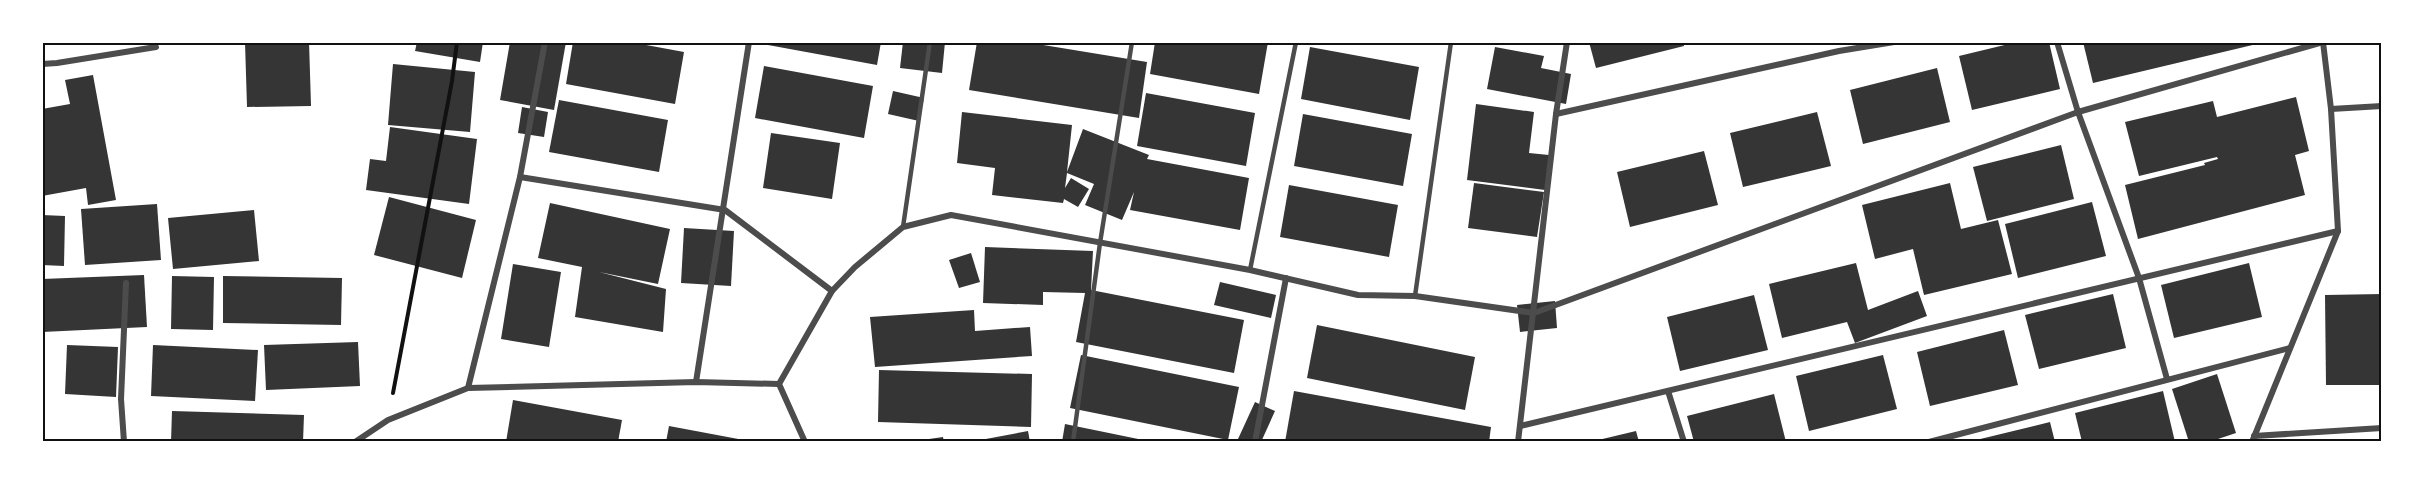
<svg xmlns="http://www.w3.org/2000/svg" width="2424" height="484" font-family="Roboto,sans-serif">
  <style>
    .building { fill: #353535 }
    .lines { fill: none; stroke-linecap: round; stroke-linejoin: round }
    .path { stroke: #111; stroke-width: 4 }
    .service { stroke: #4c4c4c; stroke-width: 4.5 }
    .minor { stroke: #4c4c4c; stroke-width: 6 }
    .neatline { fill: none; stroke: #111; stroke-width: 2 }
  </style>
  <rect width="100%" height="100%" fill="#fff"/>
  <g class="building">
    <polygon points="245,42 309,42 311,106 247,107"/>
    <polygon points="417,42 483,42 480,62 415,51"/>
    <polygon points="510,42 566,42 554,110 500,100"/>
    <polygon points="573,42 630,42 684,52 675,104 566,84"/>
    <polygon points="768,42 881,42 877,65 768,45"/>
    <polygon points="903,42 945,42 942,73 900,68"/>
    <polygon points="977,42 1025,42 1147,62 1139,118 969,90"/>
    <polygon points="1155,42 1268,42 1259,94 1150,74"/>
    <polygon points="1589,42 1683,42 1684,46 1596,68"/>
    <polygon points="2017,42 2049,42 2060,89 1972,110 1959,56"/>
    <polygon points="2083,42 2261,42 2261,43 2093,83"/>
    <polygon points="1310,47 1419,67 1410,120 1301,99"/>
    <polygon points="1495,47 1544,56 1541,68 1571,74 1566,104 1487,89"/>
    <polygon points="393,64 475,72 470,132 388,125"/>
    <polygon points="764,66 873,86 864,138 755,118"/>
    <polygon points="1937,68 1950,122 1863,144 1850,90"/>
    <polygon points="93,75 116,200 88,205 86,188 42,196 42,109 70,104 65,80"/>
    <polygon points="893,91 924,98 919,121 888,114"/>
    <polygon points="1146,93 1255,113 1246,166 1137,146"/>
    <polygon points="2296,97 2309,151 2295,155 2305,195 2138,239 2125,185 2205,165 2204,163 2218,159 2217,157 2139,176 2125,122 2213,101 2217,117"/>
    <polygon points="559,100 668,120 659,172 549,152"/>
    <polygon points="1476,104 1534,112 1529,153 1549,155 1545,190 1467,180"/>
    <polygon points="522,107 548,112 544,137 518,133"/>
    <polygon points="962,112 1072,125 1067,172 1083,129 1149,155 1147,159 1249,178 1240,230 1130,210 1134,192 1122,220 1085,205 1094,184 1067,173 1065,188 1071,178 1089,189 1078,207 1064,199 1063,203 992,195 995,168 957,163"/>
    <polygon points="1817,112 1831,166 1743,187 1730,133"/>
    <polygon points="1303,114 1412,134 1403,186 1294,166"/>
    <polygon points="390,127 477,139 469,204 366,190 370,159 386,161"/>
    <polygon points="771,133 840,143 832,199 763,188"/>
    <polygon points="2061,145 2074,199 1987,221 1973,167"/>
    <polygon points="1704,151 1718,205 1630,227 1617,172"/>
    <polygon points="1474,183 1544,192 1537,237 1468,228"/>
    <polygon points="1950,183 1961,229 1998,220 2012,274 1924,295 1913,249 1875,259 1862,205"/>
    <polygon points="1289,185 1398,205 1389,257 1280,237"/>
    <polygon points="389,197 476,220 462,278 374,255"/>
    <polygon points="2092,202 2106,256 2018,278 2005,224"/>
    <polygon points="550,203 670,229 658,284 599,272 666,289 663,332 575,317 582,267 538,258"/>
    <polygon points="157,204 161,260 85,265 81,209"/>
    <polygon points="254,210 259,261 173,269 168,218"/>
    <polygon points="42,215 65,216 64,266 42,265"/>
    <polygon points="684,228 734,231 731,286 681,283"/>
    <polygon points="985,247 1093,251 1091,290 1244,320 1234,373 1076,342 1085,293 1043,292 1043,305 983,303"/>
    <polygon points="971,253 980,282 959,288 949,260"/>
    <polygon points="1856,263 1868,310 1918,291 1927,316 1855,343 1847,322 1782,338 1769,284"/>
    <polygon points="2249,263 2262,317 2174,338 2161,285"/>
    <polygon points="513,264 561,272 549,347 501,339"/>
    <polygon points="144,275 147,327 42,332 42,279"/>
    <polygon points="172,276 214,277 213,330 171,329"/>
    <polygon points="223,276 342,278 341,325 223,323"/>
    <polygon points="1220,282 1276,295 1271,318 1214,305"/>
    <polygon points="2113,294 2126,348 2039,369 2025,315"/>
    <polygon points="2382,294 2382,385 2326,385 2325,295"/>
    <polygon points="1754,295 1768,350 1680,371 1667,317"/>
    <polygon points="1555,301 1557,328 1520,332 1517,305"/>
    <polygon points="974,310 975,331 1030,327 1032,356 875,367 870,317"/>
    <polygon points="1317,325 1475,357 1465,410 1307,378"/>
    <polygon points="2004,330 2018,385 1930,406 1917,352"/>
    <polygon points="358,342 360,386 266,390 264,345"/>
    <polygon points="67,345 118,347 116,397 65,394"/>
    <polygon points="153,345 258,350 255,401 151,396"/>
    <polygon points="1081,355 1239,387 1228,440 1070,408"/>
    <polygon points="1883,355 1897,409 1809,431 1796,376"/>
    <polygon points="879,370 1032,374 1031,427 878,422"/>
    <polygon points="2217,374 2236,433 2209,442 2189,442 2172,389"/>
    <polygon points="1294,391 1491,427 1489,442 1285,442"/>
    <polygon points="2163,391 2175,442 2082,442 2075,413"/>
    <polygon points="1774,394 1786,442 1694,442 1687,416"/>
    <polygon points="513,400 622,420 618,442 506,442"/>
    <polygon points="1255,402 1275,411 1261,442 1245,442 1238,439"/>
    <polygon points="172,411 304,415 303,442 171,442"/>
    <polygon points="2050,422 2055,442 1972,442 1972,441"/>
    <polygon points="1065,424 1148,441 1148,442 1062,442"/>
    <polygon points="669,426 749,441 749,442 666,442"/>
    <polygon points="1028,431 1030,442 975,442 975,441"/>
    <polygon points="1636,431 1639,442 1594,442 1594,441"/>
    <polygon points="943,437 944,442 915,442 915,441"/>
  </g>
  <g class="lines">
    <polyline class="path" points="393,393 452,81 457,42"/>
    <g class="service">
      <polyline points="903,227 930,42"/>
      <polyline points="1250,270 1296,42"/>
      <polyline points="1415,296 1451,42"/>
      <polyline points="1073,442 1100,243 1132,42"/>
    </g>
    <g class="minor">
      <polyline points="2057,42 2078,112 2139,278 2167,379"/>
      <polyline points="42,64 57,63 156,47"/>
      <polyline points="2331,109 2382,106"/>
      <polyline points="1556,114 1839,51 1894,42"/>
      <polyline points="520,177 725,210 832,291"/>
      <polyline points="696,382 749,42"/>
      <polyline points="468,388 520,177 545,42"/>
      <polyline points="1668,391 1684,442"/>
      <polyline points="1520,426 2338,231"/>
      <polyline points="2254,436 2382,428"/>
      <polyline points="124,442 121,399 126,283"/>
      <polyline points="355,442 388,420 468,388 696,382 779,384"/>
      <polyline points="805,442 779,384 832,291 855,267 903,227 951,215 1250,270 1358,295 1415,296 1534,313 2078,112 2323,42"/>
      <polyline points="1255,442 1286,278"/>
      <polyline points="1518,442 1556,114 1567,42"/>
      <polyline points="1929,442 2290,348"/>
      <polyline points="2252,442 2338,231 2331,109 2323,42"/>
    </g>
  </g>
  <rect width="2424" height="484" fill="none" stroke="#ffffff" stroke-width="87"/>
  <rect x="44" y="44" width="2336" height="396" class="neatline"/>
</svg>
